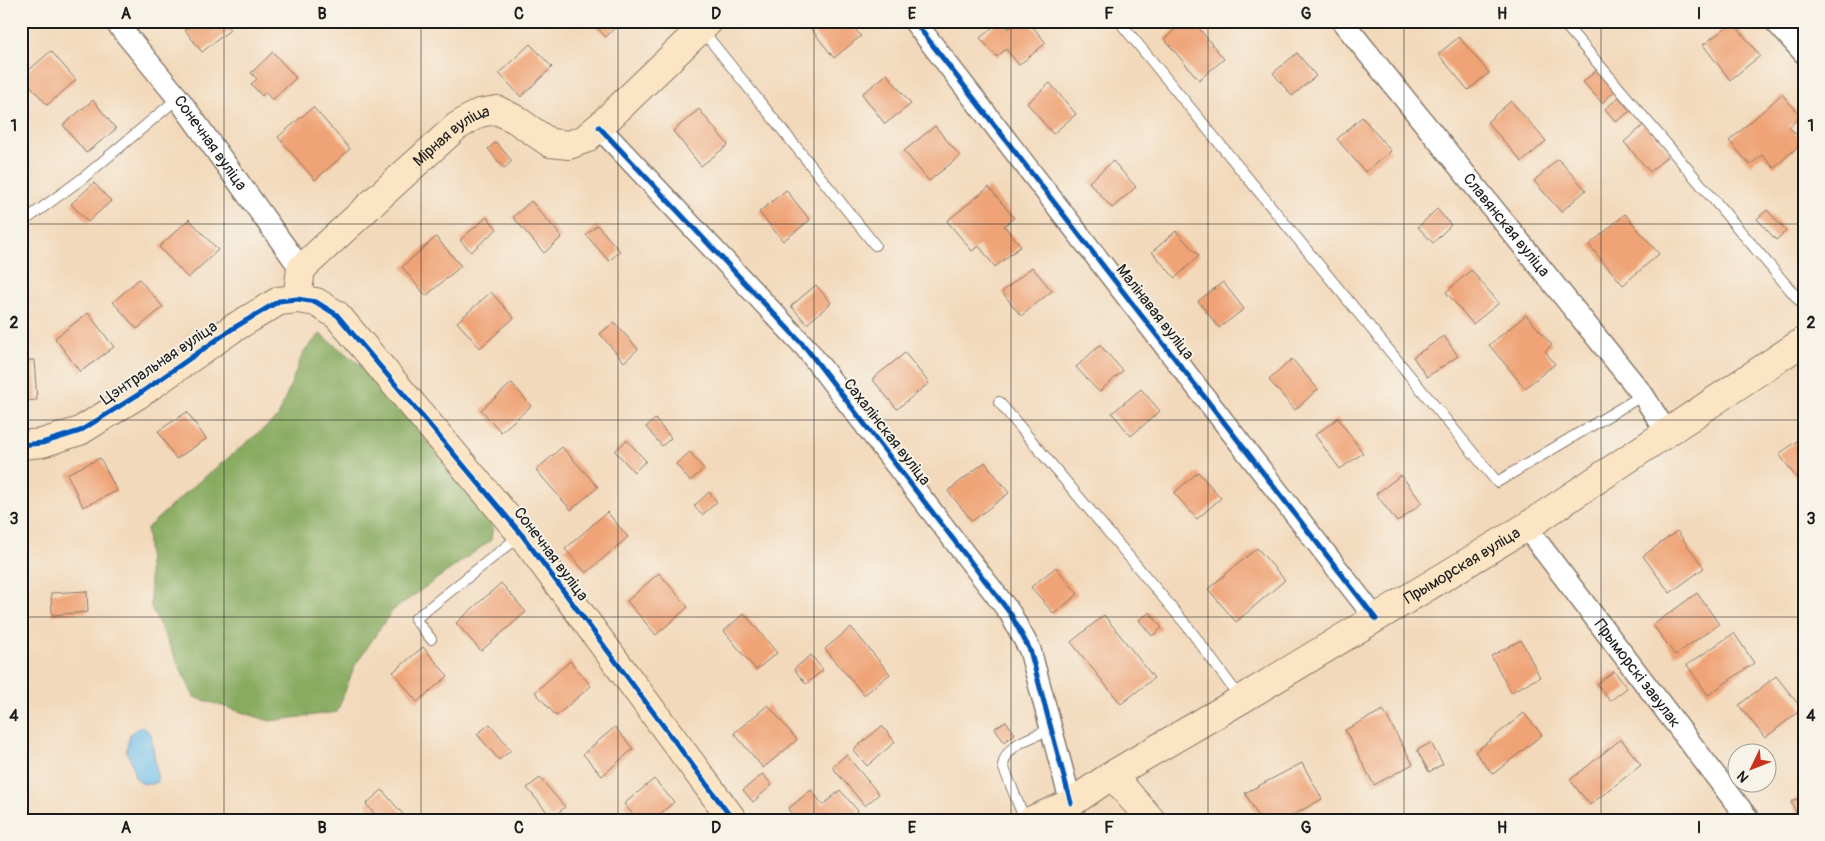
<svg xmlns="http://www.w3.org/2000/svg" width="1825" height="841" font-family="Pangolin,sans-serif">
  <style>
    .forest { fill: #88ab60; stroke: #52643e }
    .water { fill: #71bfec; stroke: #466e84 }
    .building { fill: #efa376 }
    .lines { fill: none; stroke-linecap: round; stroke-linejoin: round }
    .lane-casing { stroke: #887a6c; stroke-width: 12 }
    .street-casing { stroke: #887a6c; stroke-width: 24 }
    .secondary-casing { stroke: #887a6c; stroke-width: 30 }
    .lane { stroke: #fff; stroke-width: 10 }
    .street { stroke: #fff; stroke-width: 21 }
    .secondary { stroke: #fce5c4; stroke-width: 28 }
    .cycleway-casing { stroke: #f7f3e8; stroke-width: 8 }
    .cycleway { stroke: #0057b8; stroke-width: 5 }
    .grid { fill: none; stroke: #1c1c1c; stroke-width: 1; stroke-opacity: 0.55 }
    .labels { text-anchor: middle; dominant-baseline: central; stroke-width: 4; stroke-linejoin: round; paint-order: stroke }
    .street-label { font-size: 16px; fill: #1c1c1c; stroke: #f7f3e8 }
    .neatline { fill: none; stroke: #1c1c1c; stroke-width: 2 }
    .grid-label { font-size: 16px; text-anchor: middle; font-weight: bold; fill: #1c1c1c }
  </style>
  <rect width="100%" height="100%" fill="#f7f3e8"/>
  <filter id="ink" filterUnits="userSpaceOnUse"><feTurbulence type="fractalNoise" baseFrequency=".02" numOctaves="2"/><feDisplacementMap in="SourceGraphic" scale="10" xChannelSelector="R" yChannelSelector="G"/><feConvolveMatrix kernelMatrix="1 2 1 2 8 2 1 2 1" color-interpolation-filters="sRGB"/></filter>
  <filter id="wash" filterUnits="userSpaceOnUse"><feTurbulence type="fractalNoise" baseFrequency=".0096" numOctaves="4" result="noise"/><feDisplacementMap in="SourceGraphic" scale="20" xChannelSelector="R" yChannelSelector="G"/><feGaussianBlur stdDeviation="1.12" result="paint"/><feColorMatrix in="noise" values="0 0 0 0 0 0 0 0 0 0 0 0 0 0 0 0 0 1.4 0 .05"/><feComposite in="paint" operator="in"/></filter>
  <g filter="url(#wash)">
    <rect width="100%" height="100%" fill="#f3d9bb"/>
    <polygon class="forest" points="320,334 375,376 493,525 491,540 392,611 355,665 337,712 270,721 194,697 151,607 147,528 189,490 278,417 303,353"/>
    <polygon class="water" points="142,726 151,734 158,782 150,784 141,783 135,777 132,763 126,751 130,734"/>
    <g id="blocks">
      <g class="building">
        <polygon points="196,21 224,21 230,30 202,52 185,30"/>
        <polygon points="590,21 621,21 606,37"/>
        <polygon points="805,21 848,21 861,36 834,58"/>
        <polygon points="1000,21 1008,29 1017,21 1028,21 1046,43 1019,65 1006,49 997,57 980,38"/>
        <polygon points="1185,21 1193,21 1224,59 1199,80 1164,39"/>
        <polygon points="1733,22 1760,56 1730,80 1703,45"/>
        <polygon points="1459,37 1489,73 1468,90 1438,54"/>
        <polygon points="530,44 552,67 521,97 499,73"/>
        <polygon points="51,51 76,80 47,105 22,76"/>
        <polygon points="273,52 296,78 272,100 265,92 262,96 251,84 257,79 251,73"/>
        <polygon points="1297,53 1316,76 1292,96 1273,73"/>
        <polygon points="1597,70 1616,90 1602,103 1583,82"/>
        <polygon points="887,74 911,104 885,124 862,94"/>
        <polygon points="1050,83 1076,114 1053,134 1027,103"/>
        <polygon points="1782,94 1801,116 1789,127 1803,142 1774,168 1762,155 1750,165 1729,141"/>
        <polygon points="1619,97 1630,111 1616,122 1605,109"/>
        <polygon points="93,100 116,129 86,153 63,125"/>
        <polygon points="1511,101 1546,141 1522,162 1487,122"/>
        <polygon points="313,107 350,149 315,180 278,137"/>
        <polygon points="699,109 728,145 701,166 673,131"/>
        <polygon points="1362,117 1391,151 1365,172 1337,139"/>
        <polygon points="1645,124 1670,154 1650,172 1624,142"/>
        <polygon points="935,126 960,156 929,181 904,151"/>
        <polygon points="496,142 512,161 504,168 488,149"/>
        <polygon points="1558,159 1586,190 1561,212 1534,181"/>
        <polygon points="1113,161 1136,187 1112,208 1089,182"/>
        <polygon points="94,183 111,201 88,222 71,204"/>
        <polygon points="989,187 1014,218 1004,226 1021,246 995,267 979,246 972,251 947,221"/>
        <polygon points="786,190 810,220 783,241 759,212"/>
        <polygon points="531,201 562,237 544,253 513,217"/>
        <polygon points="1437,209 1451,225 1433,243 1418,227"/>
        <polygon points="1767,210 1786,231 1776,240 1757,219"/>
        <polygon points="1625,214 1659,254 1623,285 1589,245"/>
        <polygon points="487,217 497,229 471,252 460,240"/>
        <polygon points="189,219 218,250 188,278 159,247"/>
        <polygon points="597,225 620,251 609,261 586,235"/>
        <polygon points="1176,231 1199,256 1175,278 1152,252"/>
        <polygon points="436,237 461,266 426,296 402,267"/>
        <polygon points="1032,267 1052,291 1021,316 1002,292"/>
        <polygon points="1471,270 1499,303 1473,324 1446,292"/>
        <polygon points="139,279 163,307 137,329 113,302"/>
        <polygon points="1223,282 1244,309 1219,328 1198,301"/>
        <polygon points="816,285 831,303 807,324 791,306"/>
        <polygon points="491,292 514,318 480,348 457,322"/>
        <polygon points="88,313 114,347 80,372 55,338"/>
        <polygon points="1526,315 1552,345 1545,351 1555,364 1525,388 1489,345"/>
        <polygon points="614,322 638,349 624,362 600,334"/>
        <polygon points="1444,336 1458,356 1427,377 1413,357"/>
        <polygon points="1100,345 1123,371 1099,392 1076,367"/>
        <polygon points="905,353 929,383 897,409 872,379"/>
        <polygon points="1292,359 1318,389 1295,410 1269,380"/>
        <polygon points="34,360 37,400 21,401 21,361"/>
        <polygon points="512,383 531,406 501,432 481,410"/>
        <polygon points="1141,389 1160,411 1131,436 1112,413"/>
        <polygon points="187,412 206,439 176,459 158,431"/>
        <polygon points="1338,418 1363,453 1340,469 1315,435"/>
        <polygon points="655,419 671,438 662,446 646,427"/>
        <polygon points="1804,436 1804,488 1779,454"/>
        <polygon points="627,440 646,461 634,472 615,451"/>
        <polygon points="562,447 598,487 571,510 536,470"/>
        <polygon points="690,452 704,469 690,481 676,464"/>
        <polygon points="100,458 117,491 83,507 67,474"/>
        <polygon points="985,462 1009,493 972,521 948,491"/>
        <polygon points="1198,472 1221,498 1197,519 1174,493"/>
        <polygon points="1401,475 1422,503 1397,522 1376,494"/>
        <polygon points="21,484 28,515 21,516"/>
        <polygon points="709,492 717,502 702,515 694,506"/>
        <polygon points="607,512 628,537 586,573 565,549"/>
        <polygon points="1677,531 1704,568 1670,593 1643,556"/>
        <polygon points="1257,548 1285,580 1236,622 1208,589"/>
        <polygon points="1056,567 1078,594 1054,614 1031,587"/>
        <polygon points="659,573 688,607 656,635 627,601"/>
        <polygon points="501,583 526,612 481,651 456,623"/>
        <polygon points="87,591 88,612 52,615 51,593"/>
        <polygon points="1697,593 1719,624 1675,655 1653,625"/>
        <polygon points="1150,612 1162,628 1152,636 1139,620"/>
        <polygon points="744,613 777,653 756,670 724,631"/>
        <polygon points="1104,615 1154,678 1121,704 1071,642"/>
        <polygon points="851,627 890,674 864,695 825,649"/>
        <polygon points="1734,633 1754,663 1708,695 1687,665"/>
        <polygon points="1521,640 1540,677 1511,692 1491,656"/>
        <polygon points="423,647 448,676 417,702 393,672"/>
        <polygon points="811,655 823,670 806,684 794,669"/>
        <polygon points="570,661 591,686 556,716 535,692"/>
        <polygon points="1614,671 1627,688 1610,701 1597,684"/>
        <polygon points="1776,676 1802,709 1765,738 1739,705"/>
        <polygon points="768,705 797,740 763,768 734,733"/>
        <polygon points="1383,710 1413,764 1374,785 1345,730"/>
        <polygon points="1524,713 1542,735 1493,774 1475,752"/>
        <polygon points="1006,721 1015,734 1004,742 995,728"/>
        <polygon points="490,724 511,750 499,760 477,734"/>
        <polygon points="882,726 895,742 867,766 853,750"/>
        <polygon points="615,727 633,749 602,776 583,754"/>
        <polygon points="1621,739 1641,765 1590,805 1570,780"/>
        <polygon points="1431,743 1443,764 1429,772 1417,750"/>
        <polygon points="846,755 879,794 865,806 832,767"/>
        <polygon points="1302,763 1322,799 1284,820 1260,820 1245,793"/>
        <polygon points="763,774 772,785 753,802 743,790"/>
        <polygon points="540,778 565,807 552,818 527,788"/>
        <polygon points="654,779 674,802 653,820 638,820 624,804"/>
        <polygon points="382,790 408,820 380,820 366,804"/>
        <polygon points="811,790 823,805 840,790 858,811 848,820 797,820 788,809"/>
        <polygon points="1804,795 1804,820 1800,820 1791,802"/>
      </g>
    </g>
  </g>
  <g filter="url(#ink)">
    <use href="#blocks" fill-opacity="0" stroke="#887a6c" stroke-width="1"/>
    <g class="lines">
      <defs>
        <g id="lane">
          <polyline points="1119,21 1497,482 1643,395"/>
          <polyline points="1562,21 1804,306"/>
          <polyline points="702,30 875,245"/>
          <polyline points="21,221 31,216 83,178 178,98"/>
          <polyline points="999,402 1188,627 1241,699"/>
          <polyline points="431,639 415,619 521,535"/>
          <path d="M1025,820L1003,766C1006,743 1033,737 1052,729"/>
        </g>
        <g id="street">
          <path id="s1" d="M115,21L178,98L301,269"/>
          <polyline points="914,21 1376,619"/>
          <path id="s2" d="M1342,21L1643,395L1667,433"/>
          <polyline points="1775,21 1804,53"/>
          <polyline points="599,127 806,348 1010,613 1030,650 1071,803"/>
          <path id="s3" d="M1526,527L1749,820"/>
        </g>
        <g id="secondary">
          <path id="s4" d="M297,299L301,269L392,185L456,127L479,113L497,110L515,119L550,143L569,145L585,139L599,127L709,21"/>
          <polyline points="21,445 42,443 80,431 139,394 232,329 279,301 297,299 316,302 337,315 522,535 733,820"/>
          <polyline points="1112,775 1151,820"/>
          <path id="s5" d="M1032,820L1071,803L1112,775L1242,699L1526,527L1804,341"/>
        </g>
      </defs>
      <use href="#lane" class="lane-casing"/>
      <use href="#street" class="street-casing"/>
      <use href="#secondary" class="secondary-casing"/>
      <use href="#lane" class="lane"/>
      <use href="#street" class="street"/>
      <use href="#secondary" class="secondary"/>
      <defs>
        <g id="cycleway">
          <polyline points="914,21 1376,619"/>
          <polyline points="599,127 806,348 1010,613 1030,650 1071,803"/>
          <polyline points="21,445 42,443 80,431 139,394 232,329 279,301 297,299 316,302 337,315 522,535 733,820"/>
        </g>
      </defs>
      <use href="#cycleway" class="cycleway-casing"/>
      <use href="#cycleway" class="cycleway"/>
    </g>
  </g>
  <path class="grid" d="M224,21V820M421,21V820M618,21V820M814,21V820M1011,21V820M1208,21V820M1404,21V820M1601,21V820M21,224H1804M21,420H1804M21,617H1804"/>
  <g class="labels">
    <g class="street-label">
      <text stroke="none"><textPath href="#s4" startOffset="232">Мірная вуліца</textPath></text>
      <text stroke="none"><textPath href="#s1" startOffset="155">Сонечная вуліца</textPath></text>
      <text stroke="none"><textPath href="#s2" startOffset="262">Славянская вуліца</textPath></text>
      <text transform="translate(1155 312) rotate(52)">Малінавая вуліца</text>
      <text transform="translate(159 363) rotate(-34)">Цэнтральная вуліца</text>
      <text transform="translate(887 432) rotate(52)">Сахалінская вуліца</text>
      <text transform="translate(551 554) rotate(53)">Сонечная вуліца</text>
      <text stroke="none"><textPath href="#s5" startOffset="500">Прыморская вуліца</textPath></text>
      <text stroke="none"><textPath href="#s3" startOffset="184">Прыморскі завулак</textPath></text>
    </g>
  </g>
  <rect width="1825" height="841" fill="none" stroke="#f7f3e8" stroke-width="55"/>
  <g transform="translate(1752 768) rotate(227)"><circle r="24" fill="#f7f3e8" stroke="#9f9d96"/>
  <path d="M0-4L9 19L0 12L-9 19Z" fill="#c8321e"/>
  <text y="-8" font-size="14" font-weight="bold" text-anchor="middle" fill="#1c1c1c">N</text>
  </g>
  <rect x="28" y="28" width="1770" height="786" class="neatline"/>
  <g class="grid-label">
    <text x="126" y="19">A</text>
    <text x="322" y="19">B</text>
    <text x="519" y="19">C</text>
    <text x="716" y="19">D</text>
    <text x="912" y="19">E</text>
    <text x="1109" y="19">F</text>
    <text x="1306" y="19">G</text>
    <text x="1502" y="19">H</text>
    <text x="1699" y="19">I</text>
    <text x="14" y="131">1</text>
    <text x="1811" y="131">1</text>
    <text x="14" y="328">2</text>
    <text x="1811" y="328">2</text>
    <text x="14" y="524">3</text>
    <text x="1811" y="524">3</text>
    <text x="14" y="721">4</text>
    <text x="1811" y="721">4</text>
    <text x="126" y="833">A</text>
    <text x="322" y="833">B</text>
    <text x="519" y="833">C</text>
    <text x="716" y="833">D</text>
    <text x="912" y="833">E</text>
    <text x="1109" y="833">F</text>
    <text x="1306" y="833">G</text>
    <text x="1502" y="833">H</text>
    <text x="1699" y="833">I</text>
  </g>
</svg>
